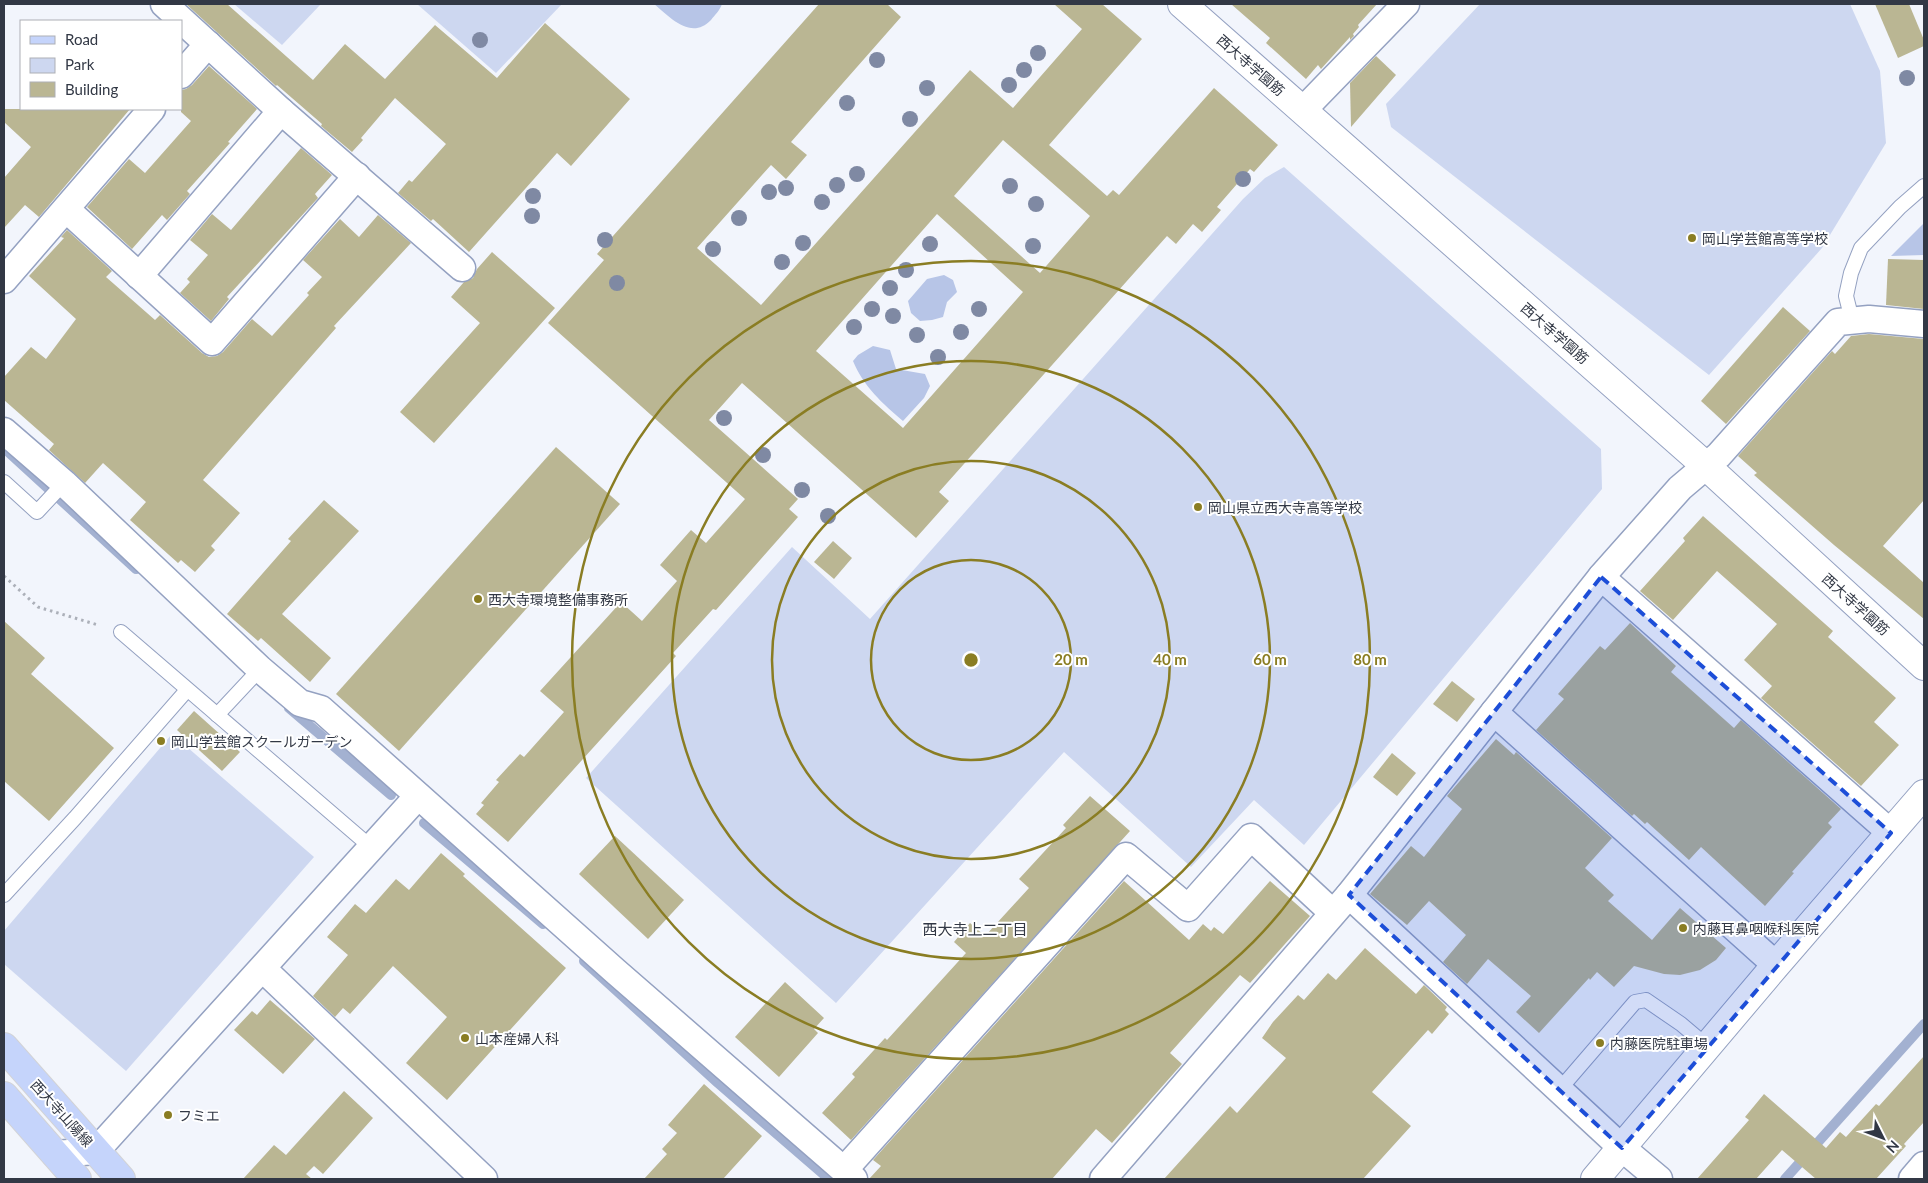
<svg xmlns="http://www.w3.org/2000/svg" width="1928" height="1183" font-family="Lato,'Noto Sans JP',sans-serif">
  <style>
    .green { fill: #cdd7f0 }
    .forest { fill: #b7c5e7 }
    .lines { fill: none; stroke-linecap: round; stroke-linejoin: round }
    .stream { stroke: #a3b1d1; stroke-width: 10 }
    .building { fill: #bab693; fill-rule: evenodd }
    .service-casing { stroke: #94a1c1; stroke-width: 16 }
    .minor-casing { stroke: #94a1c1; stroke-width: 29 }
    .tertiary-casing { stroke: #94a1c1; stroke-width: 30 }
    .primary-casing { stroke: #d2d3d6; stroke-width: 30 }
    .path { stroke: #acb0b9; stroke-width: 3; stroke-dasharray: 2.5 4; stroke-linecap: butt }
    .service { stroke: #fff; stroke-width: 14 }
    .minor { stroke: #fff; stroke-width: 26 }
    .tertiary { stroke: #fff; stroke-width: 28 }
    .primary { stroke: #c5d4fb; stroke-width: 28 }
    .tree { fill: #7f89a3 }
    .marked { fill: #1d4ed8; fill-opacity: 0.2; stroke: #1d4ed8; stroke-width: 4; stroke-dasharray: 10 6; stroke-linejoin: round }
    .ring { fill: none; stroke: #8a7d23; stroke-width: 2.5 }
    .poi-dot { fill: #8a7d23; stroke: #fff; stroke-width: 2 }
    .labels { text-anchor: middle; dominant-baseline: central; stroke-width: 4; stroke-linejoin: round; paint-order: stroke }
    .street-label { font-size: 14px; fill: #323845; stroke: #fff }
    .poi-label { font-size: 14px; fill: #323845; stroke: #fff; text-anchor: start }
    .neighbourhood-label { font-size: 15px; fill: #323845; stroke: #fff }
    .centre { fill: #8a7d23; stroke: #fff; stroke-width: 2.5 }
    .ring-label { font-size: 15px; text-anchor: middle; font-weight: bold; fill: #8a7d23; stroke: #fff; stroke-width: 4; stroke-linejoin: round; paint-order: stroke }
  </style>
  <rect width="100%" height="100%" fill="#f2f5fc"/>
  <g class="green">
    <polygon points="234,4 321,4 282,45"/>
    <polygon points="417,4 562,4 496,73"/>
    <polygon points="1480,4 1850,4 1880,71 1886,143 1822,248 1709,375 1391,127 1386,104"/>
    <polygon points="1284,167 1601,449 1602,489 1304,845 1254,800 1191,867 1064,752 836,1003 586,778 792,547 870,619 1243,199 1265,178"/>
    <polygon points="172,734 314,857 126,1071 4,964 4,931"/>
  </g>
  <g class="forest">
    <path d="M654,4H722C720,10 715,15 711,20C691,41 670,17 654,4Z"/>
    <polygon points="1924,223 1924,255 1891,256"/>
    <polygon points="944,275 953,280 957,292 947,302 943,317 932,320 920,321 911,313 908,301 927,279"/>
    <path d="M873,346L890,350L896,369L925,374L930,386L924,398L903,421C883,404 863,386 853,361L858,355Z"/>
  </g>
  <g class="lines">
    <g class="stream">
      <polyline points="4,448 136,569"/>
      <polyline points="289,708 391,795"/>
      <polyline points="424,823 543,924"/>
      <polyline points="584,961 718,1083 829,1179"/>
      <polyline points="1785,1179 1924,1024"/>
    </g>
  </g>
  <g class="building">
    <polygon points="186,4 227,4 313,80 345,44 385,79 435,25 497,78 545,23 630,99 571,166 557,153 469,252 433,219 431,221 398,193 409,180 412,182 446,144 395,98 361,138 363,140 352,152 321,126 322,124 277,85 276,86"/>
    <path d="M819,4H887L901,17L791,142L807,155L786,179L771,165L697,248L761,305L970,70L1013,108L1082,29L1054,4H1102L1142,39L1049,145L1107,196L1113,190L1119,195L1214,88L1278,145L1254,172L1250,169L1217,207L1221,210L1202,232L1193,224L1176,244L1167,236L939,492L949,501L916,538L742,383L709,420L798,499L789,509L798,517L716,610L713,609L673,653L676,656L508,842L476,814L484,805L481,803L499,782L496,780L520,754L524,757L564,712L540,691L621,602L642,621L677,581L660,565L691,530L706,543L745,499L548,323L604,260L597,254ZM1003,140L1090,216L1040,273L954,196ZM937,214L1023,292L903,428L816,351Z"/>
    <polygon points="1231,4 1377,4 1358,25 1359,27 1353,34 1354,36 1350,40 1350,37 1321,69 1318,65 1306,79 1266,43 1270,38"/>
    <polygon points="1875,4 1909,4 1924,40 1924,46 1898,58"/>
    <polygon points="1376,56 1396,75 1351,127 1350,83"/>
    <polygon points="209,66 257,109 228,142 230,143 187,191 190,194 167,220 162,215 132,249 87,207 129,159 145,173 191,121 181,112 181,90 186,89 192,85"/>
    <polygon points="4,109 130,109 39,217 25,205 4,228 4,178 31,147 4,122"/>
    <polygon points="301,148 332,175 315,194 318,198 227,297 229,299 211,321 180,293 190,282 187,279 208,255 190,240 212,214 231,230"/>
    <polygon points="378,215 411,243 334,326 336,328 203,480 240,513 211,546 215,550 195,572 181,560 178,563 130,520 146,502 103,463 85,483 49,450 54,444 4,400 4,377 31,347 46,359 76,319 29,276 64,238 61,237 67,230 112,271 106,277 155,320 160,315 202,353 209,357 217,356 223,352 252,319 272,336 309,295 307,293 322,277 303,260 340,219 359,237"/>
    <polygon points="492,252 555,308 434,443 400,412 480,323 451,297 464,282 473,278 477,269"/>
    <polygon points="1888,259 1924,260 1924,309 1886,305"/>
    <polygon points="1783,307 1810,331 1726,424 1701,401"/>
    <polygon points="1869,334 1924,339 1924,500 1883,546 1924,583 1924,619 1834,545 1754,475 1757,473 1738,456 1832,351 1835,354 1851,336"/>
    <polygon points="556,447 620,504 399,751 336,694"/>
    <polygon points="324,500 359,531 282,614 331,658 310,682 261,638 258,641 227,614 291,541 288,539"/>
    <polygon points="1703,516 1833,631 1828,637 1896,698 1874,722 1899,745 1861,786 1761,698 1772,686 1744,660 1777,624 1717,571 1673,620 1640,591 1685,541 1683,538"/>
    <polygon points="833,541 852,558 834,579 814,562"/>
    <polygon points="4,621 45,658 31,674 114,748 49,821 4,781"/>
    <polygon points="1630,623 1676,666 1671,672 1734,728 1741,720 1841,809 1828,823 1832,827 1792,872 1794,873 1765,906 1701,847 1689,860 1647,822 1645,824 1634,814 1632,816 1536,730 1564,699 1558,694 1600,646 1605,650"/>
    <polygon points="1452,681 1475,699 1457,722 1433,704"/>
    <polygon points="194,711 240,752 222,771 177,730"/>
    <polygon points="1496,739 1514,755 1516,752 1612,838 1585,868 1614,895 1608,901 1652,940 1680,908 1726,948 1716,960 1700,970 1680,975 1664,974 1634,966 1614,987 1597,972 1590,980 1589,978 1539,1033 1516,1012 1531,996 1488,959 1467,984 1443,962 1466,935 1429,901 1407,925 1370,894 1411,846 1424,857 1462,809 1447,796"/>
    <polygon points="1392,753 1416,773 1397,796 1373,777"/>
    <polygon points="1090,796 1130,831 851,1140 822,1113 855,1077 852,1074 885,1038 887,1040 966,953 954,942 970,923 985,936 1029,888 1019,879 1066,828 1063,825"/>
    <polygon points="615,836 684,900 648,939 579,874"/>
    <polygon points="441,853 465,874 463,876 566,968 447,1100 406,1063 447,1017 393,966 350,1014 343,1008 335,1017 313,996 348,955 327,937 355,904 366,913 396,879 409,890"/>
    <polygon points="1124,881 1189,940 1203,924 1211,931 1214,927 1223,934 1270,881 1310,916 1250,983 1240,975 1170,1053 1182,1064 1112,1143 1096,1129 1052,1179 869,1179 881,1166 873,1160"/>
    <polygon points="1365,948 1416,994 1424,985 1447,1007 1445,1010 1449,1014 1432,1034 1428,1030 1372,1092 1411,1126 1363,1179 1164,1179 1230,1106 1237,1113 1286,1058 1262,1038 1273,1022 1298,995 1304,1000 1328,973 1336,980"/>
    <polygon points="785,982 824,1018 814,1029 818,1033 779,1077 735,1037"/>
    <polygon points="270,1000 315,1039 283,1074 234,1030 252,1011 257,1015"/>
    <polygon points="1924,1056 1924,1122 1904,1144 1906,1146 1876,1179 1816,1179 1782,1150 1756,1179 1697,1179 1749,1120 1745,1117 1764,1094 1826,1148 1840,1132 1846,1137 1876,1104 1879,1106"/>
    <polygon points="704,1084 762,1136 723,1179 644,1179 667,1154 662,1149 677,1133 668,1125"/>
    <polygon points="344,1091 373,1118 323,1174 314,1166 306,1174 312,1179 243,1179 274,1145 286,1155"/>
  </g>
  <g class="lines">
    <defs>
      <g id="service">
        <polyline points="1852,320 1846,296 1851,273 1861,248 1900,207 1924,186"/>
        <polyline points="4,482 37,512 64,483"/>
        <polyline points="121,632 372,848"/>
        <polyline points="217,715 260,669"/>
        <polyline points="4,895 75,818 187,690"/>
        <polyline points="1566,1082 1635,1002 1646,1000 1681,1024 1707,1046"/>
      </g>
      <g id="minor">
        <polyline points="164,4 281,111 462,268"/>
        <polyline points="181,75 208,44"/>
        <polyline points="1303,110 1406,4"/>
        <polyline points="66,209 212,342 357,176"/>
        <polyline points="139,276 281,111"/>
        <polyline points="4,280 152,109"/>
        <polyline points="4,431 64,483 260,669 300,703 321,709 615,971 854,1179"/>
        <polyline points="1601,577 1891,833"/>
        <polyline points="1494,712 1776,965"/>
        <polyline points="1349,895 1622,1148 1659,1179"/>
        <polyline points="263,969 484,1179"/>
        <polyline points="55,1154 96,1151 418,796"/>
        <polyline points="844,1170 1126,856 1188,908 1251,837 1333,913"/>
        <polyline points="1103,1179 1349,895 1601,577 1680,488 1719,455 1838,322 1869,319 1924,324"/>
        <polyline points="1912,1179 1924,1165"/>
      </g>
      <g id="tertiary">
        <polyline points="1182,4 1706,466 1924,666"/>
        <polyline points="1595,1179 1776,965 1924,794"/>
      </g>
      <g id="primary">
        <polyline points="4,1047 121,1179"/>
        <polyline points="4,1096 77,1179"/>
      </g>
    </defs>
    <use href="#service" class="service-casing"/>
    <use href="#minor" class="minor-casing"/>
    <use href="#tertiary" class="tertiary-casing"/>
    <use href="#primary" class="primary-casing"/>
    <polyline class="path" points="4,576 38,607 98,625"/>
    <use href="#service" class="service"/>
    <use href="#minor" class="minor"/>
    <use href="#tertiary" class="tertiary"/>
    <use href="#primary" class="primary"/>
  </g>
  <g class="tree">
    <circle cx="480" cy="40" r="8"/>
    <circle cx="1038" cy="53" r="8"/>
    <circle cx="877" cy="60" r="8"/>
    <circle cx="1024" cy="70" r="8"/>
    <circle cx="1907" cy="78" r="8"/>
    <circle cx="1009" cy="85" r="8"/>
    <circle cx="927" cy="88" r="8"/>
    <circle cx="847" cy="103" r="8"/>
    <circle cx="910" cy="119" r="8"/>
    <circle cx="857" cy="174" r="8"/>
    <circle cx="1243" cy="179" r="8"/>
    <circle cx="837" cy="185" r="8"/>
    <circle cx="1010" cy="186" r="8"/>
    <circle cx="786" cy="188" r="8"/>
    <circle cx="769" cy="192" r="8"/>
    <circle cx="533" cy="196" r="8"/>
    <circle cx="822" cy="202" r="8"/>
    <circle cx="1036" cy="204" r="8"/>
    <circle cx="532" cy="216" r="8"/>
    <circle cx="739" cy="218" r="8"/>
    <circle cx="605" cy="240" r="8"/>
    <circle cx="803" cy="243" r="8"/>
    <circle cx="930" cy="244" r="8"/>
    <circle cx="1033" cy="246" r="8"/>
    <circle cx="713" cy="249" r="8"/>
    <circle cx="782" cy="262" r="8"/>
    <circle cx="906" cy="270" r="8"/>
    <circle cx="617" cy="283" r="8"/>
    <circle cx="890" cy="288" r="8"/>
    <circle cx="872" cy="309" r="8"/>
    <circle cx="979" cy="309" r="8"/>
    <circle cx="893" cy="316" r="8"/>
    <circle cx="854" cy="327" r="8"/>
    <circle cx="961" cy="332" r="8"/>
    <circle cx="917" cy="335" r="8"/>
    <circle cx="938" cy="357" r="8"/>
    <circle cx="724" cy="418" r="8"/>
    <circle cx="763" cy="455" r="8"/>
    <circle cx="802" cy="490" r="8"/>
    <circle cx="828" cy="516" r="8"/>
  </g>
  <path class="marked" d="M1601,577L1891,833L1622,1148L1349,895Z"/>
  <g class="ring">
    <circle cx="971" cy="660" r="100"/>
    <circle cx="971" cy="660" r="199"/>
    <circle cx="971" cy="660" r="299"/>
    <circle cx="971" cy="660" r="399"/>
  </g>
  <g class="poi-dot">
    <circle cx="1692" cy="238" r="5"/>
    <circle cx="1198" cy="507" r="5"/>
    <circle cx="478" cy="599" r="5"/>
    <circle cx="161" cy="741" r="5"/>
    <circle cx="1683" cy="928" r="5"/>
    <circle cx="465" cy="1038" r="5"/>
    <circle cx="1600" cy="1043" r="5"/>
    <circle cx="168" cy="1115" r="5"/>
  </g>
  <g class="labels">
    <g class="street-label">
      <text transform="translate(1251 65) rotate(41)">西大寺学園筋</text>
      <text transform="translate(1555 333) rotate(41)">西大寺学園筋</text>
      <text transform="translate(1856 604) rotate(42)">西大寺学園筋</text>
      <text transform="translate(62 1113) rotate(48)">西大寺山陽線</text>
    </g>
    <g class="poi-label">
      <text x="1702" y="238">岡山学芸館高等学校</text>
      <text x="1208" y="507">岡山県立西大寺高等学校</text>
      <text x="488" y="599">西大寺環境整備事務所</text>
      <text x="171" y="741">岡山学芸館スクールガーデン</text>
      <text x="1693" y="928">内藤耳鼻咽喉科医院</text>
      <text x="475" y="1038">山本産婦人科</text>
      <text x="1610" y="1043">内藤医院駐車場</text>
      <text x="178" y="1115">フミエ</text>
    </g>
    <g class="neighbourhood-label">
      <text x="975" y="929">西大寺上二丁目</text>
    </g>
  </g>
  <circle cx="971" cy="660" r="8" class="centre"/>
  <g class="ring-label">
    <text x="1071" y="665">20 m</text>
    <text x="1170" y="665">40 m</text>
    <text x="1270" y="665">60 m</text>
    <text x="1370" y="665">80 m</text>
  </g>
  <rect width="1928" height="1183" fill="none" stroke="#323845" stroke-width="10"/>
  <rect x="20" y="20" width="162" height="90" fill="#ffffff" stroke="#adafb5"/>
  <rect x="30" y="36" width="25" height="8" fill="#c5d4fb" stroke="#adafb5"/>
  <text x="65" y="45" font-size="15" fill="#323845">Road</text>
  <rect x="30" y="58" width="25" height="15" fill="#cdd7f0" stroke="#adafb5"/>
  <text x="65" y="70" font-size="15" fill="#323845">Park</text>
  <rect x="30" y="82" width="25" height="15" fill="#bab693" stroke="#adafb5"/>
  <text x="65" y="95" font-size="15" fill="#323845">Building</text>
  <g transform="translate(1883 1138) rotate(132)" stroke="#ffffff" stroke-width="4" paint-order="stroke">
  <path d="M0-4L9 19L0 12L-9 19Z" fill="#323845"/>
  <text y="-8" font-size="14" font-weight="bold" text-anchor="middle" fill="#323845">N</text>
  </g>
</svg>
